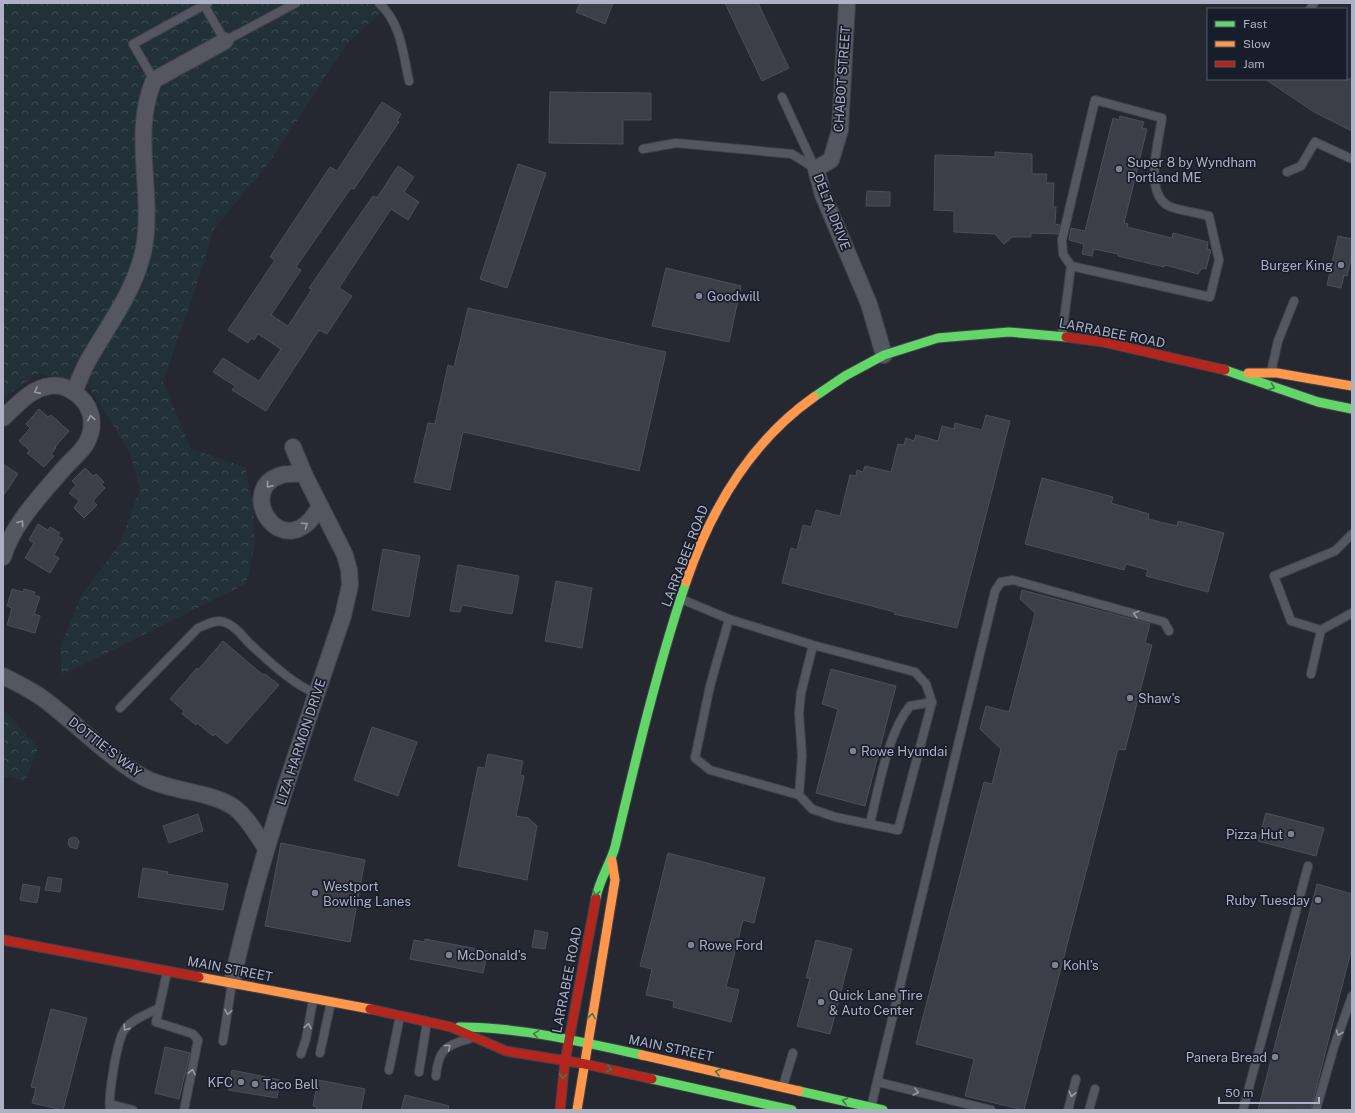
<svg xmlns="http://www.w3.org/2000/svg" width="1355" height="1113" font-family="'Public Sans',sans-serif">
  <style>
    .forest { fill: url(#forest-crowns) }
    .building { fill: #3c3f48; stroke: #4b4f5a }
    .lines { fill: none; stroke-linecap: round; stroke-linejoin: round }
    .lane-casing { stroke: #40434a; stroke-width: 10 }
    .street-casing { stroke: #40434a; stroke-width: 18 }
    .fast-casing { stroke: #40434a; stroke-width: 11 }
    .slow-casing { stroke: #40434a; stroke-width: 11 }
    .jam-casing { stroke: #40434a; stroke-width: 11 }
    .lane { stroke: #545660; stroke-width: 8 }
    .street { stroke: #545660; stroke-width: 16 }
    .fast { stroke: #63d668; stroke-width: 9 }
    .slow { stroke: #ff974d; stroke-width: 9 }
    .jam { stroke: #b3261e; stroke-width: 9 }
    .oneway { stroke: #3e7a4a }
    .oneway2 { stroke: #969bab }
    .poi-dot { fill: #7d8291; stroke: #181d2b; stroke-width: 1.5 }
    .labels { text-anchor: middle; dominant-baseline: central; stroke-width: 3.5; stroke-linejoin: round; paint-order: stroke }
    .street-label { font-size: 13px; fill: #acb2c4; stroke: #181d2b }
    .poi-label { font-size: 13px; fill: #acb2c4; stroke: #181d2b; text-anchor: start }
  </style>
  <defs>
    <pattern id="forest-crowns" width="20" height="18" patternUnits="userSpaceOnUse"><rect width="20" height="18" fill="#213137"/><path d="M2 6a3 3 0 1 1 6 0M12 15a3 3 0 1 1 6 0" fill="none" stroke="#3f4c52"/></pattern>
  </defs>
  <rect width="100%" height="100%" fill="#252831"/>
  <g class="forest">
    <polygon points="3,3 386,3 382,12 346,45 269,163 214,229 195,290 163,381 191,449 245,467 253,505 255,543 246,584 97,658 62,674 60,647 81,596 119,545 140,489 129,451 91,390 39,373 3,398"/>
    <polygon points="3,711 8,714 38,748 25,781 3,776"/>
  </g>
  <g class="building">
    <polygon points="580,3 613,3 605,24 576,12"/>
    <polygon points="725,3 758,3 789,68 762,81"/>
    <polygon points="1265,79 1352,79 1352,131 1314,112"/>
    <polygon points="550,92 651,93 651,120 623,120 623,144 549,143"/>
    <polygon points="382,102 401,114 397,121 399,122 354,189 351,188 296,267 301,270 271,315 288,326 312,289 309,288 373,196 377,198 398,166 414,177 404,192 419,202 408,220 391,209 339,288 352,296 327,334 319,330 266,411 232,390 235,386 213,372 223,358 259,381 281,349 258,334 254,340 251,338 248,343 228,330 275,260 270,257 330,167 337,171"/>
    <polygon points="1120,116 1144,122 1142,128 1147,129 1124,223 1128,224 1127,227 1172,238 1173,233 1208,242 1207,249 1211,250 1206,269 1202,268 1198,274 1165,265 1164,267 1118,256 1118,254 1094,249 1092,256 1082,254 1084,244 1069,240 1071,228 1085,231 1113,118 1119,120"/>
    <polygon points="995,152 1032,154 1032,174 1047,174 1046,183 1054,183 1053,207 1056,207 1055,224 1060,225 1058,234 1031,233 1031,237 1012,237 1004,244 995,234 954,232 954,211 934,210 935,155 995,157"/>
    <polygon points="518,164 546,173 507,288 480,279"/>
    <polygon points="867,191 890,192 890,206 866,206"/>
    <polygon points="1338,236 1352,239 1352,254 1347,276 1344,275 1341,288 1327,285"/>
    <polygon points="666,268 741,286 729,342 652,326"/>
    <polygon points="468,308 666,352 639,471 463,432 450,490 414,482 428,423 435,424 448,365 454,367"/>
    <polygon points="39,409 48,417 51,415 69,431 55,447 56,448 51,454 54,456 44,467 27,453 30,451 19,441 30,428 26,424"/>
    <polygon points="986,415 1010,421 957,628 894,614 895,612 782,583 791,548 797,550 803,525 811,527 816,510 840,516 850,475 856,476 857,470 863,472 865,466 891,472 898,444 904,445 906,438 914,441 916,435 938,441 942,426 954,429 955,423 982,430"/>
    <polygon points="3,464 18,474 3,496"/>
    <polygon points="85,468 93,476 96,474 104,482 101,484 105,488 93,501 97,505 84,518 74,508 79,501 69,493 76,485 72,481"/>
    <polygon points="1042,478 1113,497 1111,503 1149,514 1148,519 1177,526 1178,521 1224,533 1208,592 1146,576 1148,570 1126,564 1124,570 1025,544"/>
    <polygon points="38,524 48,530 50,527 60,533 58,536 63,539 54,555 59,558 50,573 25,558 34,543 29,540"/>
    <polygon points="383,549 420,556 409,617 372,610"/>
    <polygon points="458,565 519,576 512,614 462,605 460,612 450,611"/>
    <polygon points="556,581 592,588 582,648 545,641"/>
    <polygon points="12,589 23,592 24,589 35,592 34,595 40,597 34,614 40,616 35,633 7,625 12,608 7,606"/>
    <polygon points="1022,590 1150,624 1145,643 1152,645 1125,750 1118,749 1024,1110 965,1096 974,1059 916,1044 984,782 992,784 1001,749 980,729 986,706 1009,712 1035,613 1020,599"/>
    <polygon points="223,641 263,675 265,674 279,685 227,744 215,734 213,736 197,723 196,725 182,714 184,711 170,699 197,668 198,670"/>
    <polygon points="831,669 896,686 865,806 816,793 838,709 822,704"/>
    <polygon points="372,727 417,742 398,796 354,780"/>
    <polygon points="488,754 523,761 520,775 524,776 516,816 528,818 537,826 527,880 458,866 478,767 485,768"/>
    <polygon points="1266,813 1324,828 1316,856 1258,841"/>
    <polygon points="198,814 203,831 169,843 163,826"/>
    <polygon points="73,837 77,838 79,842 77,849 70,847 68,844 69,839"/>
    <polygon points="281,843 365,860 350,942 265,926"/>
    <polygon points="668,853 765,878 754,923 743,920 726,987 739,990 731,1022 673,1007 674,1001 646,995 652,969 640,966"/>
    <polygon points="143,868 168,872 167,874 228,884 223,910 138,897"/>
    <polygon points="48,877 62,879 60,892 45,890"/>
    <polygon points="23,884 40,887 37,903 20,900"/>
    <polygon points="1317,884 1352,894 1352,947 1311,1109 1258,1110"/>
    <polygon points="535,930 548,933 545,949 532,947"/>
    <polygon points="425,939 488,951 483,973 410,959 414,940 425,942"/>
    <polygon points="816,940 852,949 830,1034 797,1026 810,978 806,978"/>
    <polygon points="51,1009 87,1018 63,1110 32,1103 36,1088 31,1087"/>
    <polygon points="165,1047 190,1053 179,1099 155,1093"/>
    <polygon points="232,1070 280,1080 277,1098 228,1090"/>
    <polygon points="318,1080 365,1089 361,1110 316,1110 317,1107 313,1106"/>
    <polygon points="405,1095 449,1106 448,1110 401,1110"/>
  </g>
  <g class="lines">
    <defs>
      <g id="lane">
        <path d="M379,3C401,23 403,53 409,81"/>
        <polyline points="204,5 225,41 296,3"/>
        <polyline points="1310,9 1314,3"/>
        <polyline points="154,80 133,44 208,3"/>
        <polyline points="782,97 815,168"/>
        <polyline points="643,149 676,143 792,154 816,169"/>
        <polyline points="1287,172 1301,166 1315,142 1352,159"/>
        <path d="M1062,335L1071,266L1210,297L1219,260L1209,216C1200,213 1174,210 1167,205C1144,191 1159,140 1162,118L1095,100L1062,240L1063,254L1071,266"/>
        <polyline points="1271,372 1278,341 1294,301"/>
        <polyline points="681,599 729,619"/>
        <polyline points="1321,630 1291,621 1274,576 1335,551 1352,534"/>
        <polyline points="1311,674 1321,630 1352,613"/>
        <path d="M120,708L198,628C206,625 216,619 224,622C236,626 242,636 250,644C270,662 292,684 317,694"/>
        <polyline points="799,795 710,770 695,758 710,686 729,619 813,645 915,672 926,684 932,702 898,830 835,817 812,809 799,795 802,756 799,713 801,693 813,645"/>
        <path d="M870,823C879,788 887,734 910,706L932,702"/>
        <polyline points="167,972 156,1022 193,1034 198,1040 184,1110"/>
        <polyline points="223,1041 232,983"/>
        <polyline points="320,1053 331,1002"/>
        <polyline points="301,1054 306,1039 313,1000"/>
        <polyline points="389,1070 400,1016"/>
        <polyline points="419,1072 427,1022"/>
        <path d="M436,1076C438,1051 445,1045 469,1039"/>
        <polyline points="878,1082 991,1110"/>
        <polyline points="783,1086 793,1053"/>
        <polyline points="110,1104 133,1110"/>
        <polyline points="871,1107 995,591 1001,582 1013,580 1164,622 1169,631"/>
        <path d="M110,1110C108,1096 117,1039 125,1029C132,1019 148,1014 159,1008"/>
        <polyline points="1068,1110 1076,1079"/>
        <polyline points="1089,1110 1095,1089"/>
        <polyline points="1243,1110 1308,866"/>
        <polyline points="1316,1110 1334,1047 1352,996"/>
      </g>
      <g id="street">
        <polyline points="847,3 840,130 831,160 816,169 823,195 869,304 884,355"/>
        <path d="M74,392C79,381 83,369 89,359C109,324 136,289 144,248C154,192 131,133 154,80L225,41"/>
        <path d="M3,418C16,406 31,388 50,386C61,384 72,390 80,397C93,409 95,427 87,442C82,452 72,459 65,467C43,493 13,523 3,557"/>
        <path d="M304,474C297,474 289,473 282,475C232,489 285,571 320,506"/>
        <path d="M3,676C17,683 32,690 45,700C78,725 107,756 143,777C170,792 212,791 235,808C248,818 256,834 266,848"/>
        <path d="M232,982C259,857 302,737 343,616L350,585L349,570L345,555L304,474L293,447"/>
      </g>
      <g id="fast">
        <polyline points="1225,370 1318,402 1352,409"/>
        <polyline points="814,397 845,376 884,355 938,338 1009,332 1066,337"/>
        <path d="M596,898C599,880 610,865 615,847C636,758 657,669 686,582"/>
        <path d="M459,1027C520,1027 582,1042 642,1055"/>
        <polyline points="652,1079 792,1110"/>
        <polyline points="799,1091 883,1110"/>
      </g>
      <g id="slow">
        <polyline points="1248,373 1277,373 1352,386"/>
        <path d="M686,582C711,509 750,442 814,397"/>
        <polyline points="199,977 370,1009"/>
        <polyline points="642,1055 799,1091"/>
        <polyline points="577,1110 615,880 612,861"/>
      </g>
      <g id="jam">
        <polyline points="1066,337 1103,342 1225,370"/>
        <polyline points="3,940 199,977"/>
        <polyline points="370,1009 451,1027 506,1051 585,1064 652,1079"/>
        <polyline points="560,1110 565,1061 596,898"/>
      </g>
    </defs>
    <use href="#lane" class="lane-casing"/>
    <use href="#street" class="street-casing"/>
    <use href="#fast" class="fast-casing"/>
    <use href="#slow" class="slow-casing"/>
    <use href="#jam" class="jam-casing"/>
    <use href="#lane" class="lane"/>
    <use href="#street" class="street"/>
    <use href="#fast" class="fast"/>
    <use href="#slow" class="slow"/>
    <use href="#jam" class="jam"/>
  </g>
  <defs><path id="oneway-chevron" d="M-2-3.5L2.5 0L-2 3.5" fill="none" stroke-width="1.6" stroke-linecap="round" stroke-linejoin="round"/></defs>
  <g class="oneway">
    <use href="#oneway-chevron" transform="translate(1272 387) rotate(21)"/>
    <use href="#oneway-chevron" transform="translate(596 893) rotate(101)"/>
    <use href="#oneway-chevron" transform="translate(592 1016) rotate(-81)"/>
    <use href="#oneway-chevron" transform="translate(536 1034) rotate(-171)"/>
    <use href="#oneway-chevron" transform="translate(609 1069) rotate(12)"/>
    <use href="#oneway-chevron" transform="translate(718 1072) rotate(-168)"/>
    <use href="#oneway-chevron" transform="translate(563 1076) rotate(96)"/>
    <use href="#oneway-chevron" transform="translate(845 1101) rotate(-167)"/>
  </g>
  <g class="oneway2">
    <use href="#oneway-chevron" transform="translate(37 391) rotate(152)"/>
    <use href="#oneway-chevron" transform="translate(91 418) rotate(-99)"/>
    <use href="#oneway-chevron" transform="translate(269 485) rotate(129)"/>
    <use href="#oneway-chevron" transform="translate(21 523) rotate(-53)"/>
    <use href="#oneway-chevron" transform="translate(305 525) rotate(-34)"/>
    <use href="#oneway-chevron" transform="translate(1136 614) rotate(-165)"/>
    <use href="#oneway-chevron" transform="translate(228 1012) rotate(99)"/>
    <use href="#oneway-chevron" transform="translate(308 1026) rotate(-80)"/>
    <use href="#oneway-chevron" transform="translate(126 1028) rotate(126)"/>
    <use href="#oneway-chevron" transform="translate(1339 1033) rotate(109)"/>
    <use href="#oneway-chevron" transform="translate(448 1047) rotate(-38)"/>
    <use href="#oneway-chevron" transform="translate(192 1072) rotate(-78)"/>
    <use href="#oneway-chevron" transform="translate(916 1092) rotate(14)"/>
    <use href="#oneway-chevron" transform="translate(1072 1094) rotate(104)"/>
  </g>
  <g class="poi-dot">
    <circle cx="1119" cy="169" r="4"/>
    <circle cx="1341" cy="265" r="4"/>
    <circle cx="699" cy="296" r="4"/>
    <circle cx="1130" cy="698" r="4"/>
    <circle cx="853" cy="751" r="4"/>
    <circle cx="1291" cy="834" r="4"/>
    <circle cx="315" cy="893" r="4"/>
    <circle cx="1318" cy="900" r="4"/>
    <circle cx="691" cy="945" r="4"/>
    <circle cx="449" cy="955" r="4"/>
    <circle cx="1055" cy="965" r="4"/>
    <circle cx="821" cy="1002" r="4"/>
    <circle cx="1275" cy="1057" r="4"/>
    <circle cx="241" cy="1082" r="4"/>
    <circle cx="255" cy="1084" r="4"/>
  </g>
  <g class="labels">
    <g class="street-label">
      <text transform="translate(842 79) rotate(-86)">CHABOT STREET</text>
      <text transform="translate(832 212) rotate(69)">DELTA DRIVE</text>
      <text transform="translate(1112 333) rotate(11)">LARRABEE ROAD</text>
      <text transform="translate(685 556) rotate(-69)">LARRABEE ROAD</text>
      <text transform="translate(301 742) rotate(-72)">LIZA HARMON DRIVE</text>
      <text transform="translate(105 747) rotate(38)">DOTTIE'S WAY</text>
      <text transform="translate(230 969) rotate(11)">MAIN STREET</text>
      <text transform="translate(567 980) rotate(-79)">LARRABEE ROAD</text>
      <text transform="translate(671 1048) rotate(12)">MAIN STREET</text>
    </g>
    <g class="poi-label">
      <text x="1127" y="162">Super 8 by Wyndham<tspan x="1127" dy="15">Portland ME</tspan></text>
      <text x="1333" y="265" text-anchor="end">Burger King</text>
      <text x="707" y="296">Goodwill</text>
      <text x="1138" y="698">Shaw's</text>
      <text x="861" y="751">Rowe Hyundai</text>
      <text x="1283" y="834" text-anchor="end">Pizza Hut</text>
      <text x="323" y="886">Westport<tspan x="323" dy="15">Bowling Lanes</tspan></text>
      <text x="1310" y="900" text-anchor="end">Ruby Tuesday</text>
      <text x="699" y="945">Rowe Ford</text>
      <text x="457" y="955">McDonald's</text>
      <text x="1063" y="965">Kohl's</text>
      <text x="829" y="995">Quick Lane Tire<tspan x="829" dy="15">&amp; Auto Center</tspan></text>
      <text x="1267" y="1057" text-anchor="end">Panera Bread</text>
      <text x="233" y="1082" text-anchor="end">KFC</text>
      <text x="263" y="1084">Taco Bell</text>
    </g>
  </g>
  <rect width="1355" height="1113" fill="none" stroke="#acb2c4" stroke-width="8"/>
  <rect x="1207" y="8" width="140" height="72" fill="#181d2b" stroke="#535968"/>
  <rect x="1215" y="21" width="20" height="6" fill="#63d668" stroke="#535968"/>
  <text x="1243" y="28" font-size="12" fill="#acb2c4">Fast</text>
  <rect x="1215" y="41" width="20" height="6" fill="#ff974d" stroke="#535968"/>
  <text x="1243" y="48" font-size="12" fill="#acb2c4">Slow</text>
  <rect x="1215" y="61" width="20" height="6" fill="#b3261e" stroke="#535968"/>
  <text x="1243" y="68" font-size="12" fill="#acb2c4">Jam</text>
  <path d="M1219 1097v6h100v-6" fill="none" stroke="#acb2c4" stroke-width="2"/>
  <text x="1225" y="1097" font-size="12" fill="#acb2c4" stroke="#181d2b" stroke-width="3" paint-order="stroke">50 m</text>
</svg>
